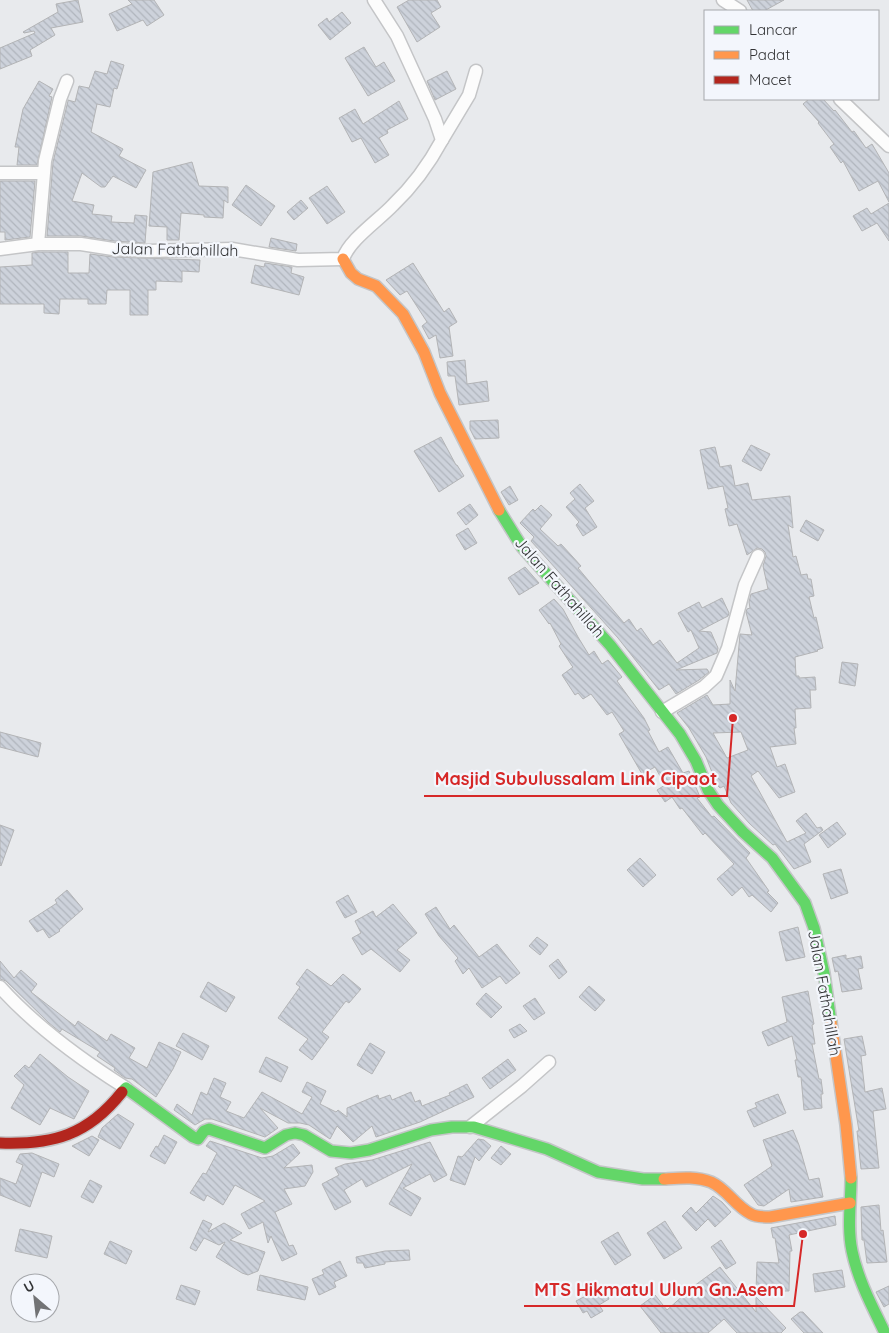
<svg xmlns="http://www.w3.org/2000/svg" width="889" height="1333" font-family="Quicksand,sans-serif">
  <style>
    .building { fill: url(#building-back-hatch); stroke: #b3b4b6; fill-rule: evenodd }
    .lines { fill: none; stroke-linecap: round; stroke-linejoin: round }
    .street-casing { stroke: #c4c5c7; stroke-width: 15 }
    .fast-casing { stroke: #c4c5c7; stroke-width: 14 }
    .slow-casing { stroke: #c4c5c7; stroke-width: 14 }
    .jam-casing { stroke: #c4c5c7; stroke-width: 14 }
    .street { stroke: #fcfcfc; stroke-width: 12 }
    .fast { stroke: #63d668; stroke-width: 11 }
    .slow { stroke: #ff974d; stroke-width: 11 }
    .jam { stroke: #b3261e; stroke-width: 11 }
    .labels { text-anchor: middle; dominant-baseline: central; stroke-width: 4.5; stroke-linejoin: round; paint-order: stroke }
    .street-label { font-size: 16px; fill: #323335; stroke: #f3f6fc }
    .leader { fill: none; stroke: #d62828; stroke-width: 2 }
    .callout-dot { fill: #d62828; stroke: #f3f6fc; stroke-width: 2 }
    .callout-label { font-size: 18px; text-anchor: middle; font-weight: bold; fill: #d62828; stroke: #f3f6fc; stroke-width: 4.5; stroke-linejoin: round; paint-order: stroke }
  </style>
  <defs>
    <pattern id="building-back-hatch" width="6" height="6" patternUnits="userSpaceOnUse" patternTransform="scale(1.25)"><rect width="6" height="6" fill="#cdd2db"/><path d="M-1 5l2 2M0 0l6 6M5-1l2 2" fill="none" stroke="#b0b5bd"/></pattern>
  </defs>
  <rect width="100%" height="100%" fill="#e8eaed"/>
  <g class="building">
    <polygon points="78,0 83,22 51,28 55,35 30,50 32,56 0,69 0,48 35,33 34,31 24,33 23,32 58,12 56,4"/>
    <polygon points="128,0 154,0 164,15 147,26 143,20 117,31 109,14 132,4"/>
    <polygon points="409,0 437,0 441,7 431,13 440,27 417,42 397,7"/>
    <polygon points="747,0 784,0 764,11 753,11"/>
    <polygon points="342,12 351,23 330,40 318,25 327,18 329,22"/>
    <polygon points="364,47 376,67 384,62 395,81 368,96 345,58"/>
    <polygon points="111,61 124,65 117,89 114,88 110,107 97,104 91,132 123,149 119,156 146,170 136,188 113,176 105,187 101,187 82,173 72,201 94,205 92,214 112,216 111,222 134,223 135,215 147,216 145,243 114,241 81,236 47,236 53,162 68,101 68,100 75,102 79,86 89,88 95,71 107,74"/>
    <polygon points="447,71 456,89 435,100 427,81"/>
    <polygon points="39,81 53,89 49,96 52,97 37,165 17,165 19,147 15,147 23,109"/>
    <polygon points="809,99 823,99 834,111 835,110 852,132 854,131 866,148 872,144 889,173 889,202 878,181 859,191 843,161 841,163 830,147 834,144 818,123 819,122 803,104"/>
    <polygon points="399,101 408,119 387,130 388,133 379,138 389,155 375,163 361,138 352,142 339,118 355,109 363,124"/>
    <polygon points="192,162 199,186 228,187 228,203 224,200 223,218 204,217 204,215 181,213 179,240 167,240 167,227 149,226 153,172"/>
    <polygon points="0,181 35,181 30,237 5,240 5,232 0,232"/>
    <polygon points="246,185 275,206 261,226 232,205"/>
    <polygon points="327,186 345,212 327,224 309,198"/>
    <polygon points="301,200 308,208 294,220 287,212"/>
    <polygon points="889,203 889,241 877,223 862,231 853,216 867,208 871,214"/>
    <polygon points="271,238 297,244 296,251 269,247"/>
    <polygon points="39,252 68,252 68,273 89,273 90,254 113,257 200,260 199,272 182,271 182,282 156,281 156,290 148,290 148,315 130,315 130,290 107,290 106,304 88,304 88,299 60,299 59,314 44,313 44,304 0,304 0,267 32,265 32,253"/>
    <polygon points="265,263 292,267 291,273 304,277 299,295 251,283 255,265 264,267"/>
    <polygon points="413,263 444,312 449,308 457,322 449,327 453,356 440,358 436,335 429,339 422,326 427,322 407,291 400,295 386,280"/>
    <polygon points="465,360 467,384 487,381 489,401 459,405 455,376 448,376 447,362"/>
    <polygon points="498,420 499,438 475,439 470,429 470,421"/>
    <polygon points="441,437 456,465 457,465 464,476 439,492 414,451"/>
    <polygon points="751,445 770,454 761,471 742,461"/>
    <path d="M715,447L720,467L731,465L735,486L748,483L752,500L790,496L793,528L788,525L793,557L796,556L801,575L807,574L808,579H811L814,596L809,597L814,618L816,617L823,648L817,650L818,651L795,657L796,676H799V678L815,677L816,690H810L811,708L795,709L796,728H794L796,744L770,747L777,767L785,764L795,792L779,798L758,771L751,776L787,842L806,833L796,821L806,813L817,828L821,827L823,830L804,844L811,862L794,869L775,844L773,845L750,824L731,803L724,786L720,788L717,785L706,757L689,728L677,713L707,695L713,705L730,704V680L735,691L740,634L752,635L746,612L747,609L750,608L749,602L751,594L768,589L763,566L766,556L765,552L762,549L757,548L747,555L737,524L729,526L725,509L728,508L723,486L708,489L700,450ZM741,732L748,750L727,758L713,733Z"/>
    <polygon points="580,484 594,501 585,508 597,527 583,536 576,525 579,522 566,507 575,499 570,493"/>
    <polygon points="510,486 518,500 509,505 501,492"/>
    <polygon points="470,504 478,515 466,525 457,513"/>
    <polygon points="541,505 552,515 540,529 558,546 561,544 572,556 581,566 578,568 624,623 629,619 637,631 641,628 653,645 660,640 677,663 699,648 691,630 688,632 678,613 699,602 702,608 722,598 729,613 728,616 699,631 711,632 718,648 717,653 676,670 707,669 709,672 699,680 676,694 669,684 659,690 618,638 531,541 534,537 520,523 533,509 535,511"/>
    <polygon points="806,520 824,530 818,541 800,531"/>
    <polygon points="468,528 477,543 465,550 456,535"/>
    <polygon points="525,567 539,583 519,595 508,578"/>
    <polygon points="554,599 563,609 578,637 589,655 594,651 602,664 608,660 622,677 617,681 644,718 650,730 648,731 659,752 668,747 683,773 689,771 700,797 697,798 712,817 714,816 750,853 746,858 769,891 767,892 778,903 771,912 752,895 749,897 742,887 732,896 717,879 734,864 705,833 703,835 682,808 680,809 672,797 665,802 657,790 665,785 655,767 642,774 619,734 624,731 612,712 607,715 591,694 583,699 578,693 575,695 562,675 573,667 572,666 559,646 561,644 550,623 549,624 539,610"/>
    <polygon points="842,662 858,664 855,686 839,683"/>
    <polygon points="0,732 41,743 38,757 0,747"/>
    <polygon points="837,822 846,834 828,848 819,835"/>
    <polygon points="0,825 14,830 1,866 0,865"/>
    <polygon points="640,858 656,875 643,887 627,870"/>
    <polygon points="841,869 848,893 831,899 823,874"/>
    <polygon points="67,890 83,909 59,930 60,931 49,938 43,929 37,932 29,921 57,903 55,900"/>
    <polygon points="348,895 357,912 345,918 336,902"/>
    <polygon points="393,904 417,933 397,950 410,960 400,972 371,949 362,955 352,938 361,933 355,921 373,911 376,917"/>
    <polygon points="436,907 450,929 454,925 479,957 497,944 520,973 506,984 500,976 482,988 469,968 463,974 455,961 458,958 439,936 425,914"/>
    <polygon points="798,927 805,957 786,961 779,932"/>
    <polygon points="537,937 548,945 540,955 529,946"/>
    <polygon points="846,955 846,959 861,956 863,968 858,969 862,989 842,992 838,971 835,972 832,958"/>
    <polygon points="558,959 567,972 559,979 549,966"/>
    <polygon points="0,961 14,978 21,970 37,984 31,992 75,1026 78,1021 107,1041 111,1034 135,1048 129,1058 147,1068 159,1042 181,1052 173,1069 156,1097 132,1079 125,1078 114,1070 115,1068 97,1056 100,1052 62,1029 60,1032 49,1023 6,981 0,979"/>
    <polygon points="307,969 331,986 343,974 361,989 349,1003 346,1001 322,1032 329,1037 312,1060 299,1050 308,1039 278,1018 300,987 296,984"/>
    <polygon points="208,982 235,997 226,1012 200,997"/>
    <polygon points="589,986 605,1000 595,1011 579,997"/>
    <polygon points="808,991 814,1024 812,1025 815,1044 812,1044 819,1079 821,1079 823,1094 821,1094 822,1108 804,1110 801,1077 798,1077 795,1060 797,1060 792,1036 768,1046 762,1032 787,1022 782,997"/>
    <polygon points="486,993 502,1007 491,1018 476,1004"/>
    <polygon points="535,998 545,1013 534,1020 523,1006"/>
    <polygon points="520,1024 527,1031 514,1038 509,1030"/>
    <polygon points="183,1033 209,1046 202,1060 176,1046"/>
    <polygon points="862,1036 866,1055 861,1056 865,1092 882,1088 886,1109 873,1111 879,1168 861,1169 857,1131 859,1131 844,1039"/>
    <polygon points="370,1043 385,1052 372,1074 357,1065"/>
    <polygon points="40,1054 68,1077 89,1091 74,1119 50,1108 40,1125 11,1108 24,1085 14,1076 25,1065 29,1068"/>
    <polygon points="266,1057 288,1067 281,1082 259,1072"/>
    <polygon points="508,1059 516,1070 490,1089 482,1078"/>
    <polygon points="214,1078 226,1083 220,1097 231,1102 226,1111 244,1118 262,1092 302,1114 312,1097 302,1092 307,1082 326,1091 320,1104 336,1112 338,1110 347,1117 347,1108 378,1095 379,1099 390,1095 392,1100 411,1092 415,1102 420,1100 422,1106 450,1095 449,1093 467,1084 474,1097 420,1122 376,1137 372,1126 353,1142 337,1126 330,1139 309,1125 300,1123 288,1123 260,1108 278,1128 265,1137 212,1119 205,1119 195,1125 174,1110 177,1104 192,1115 201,1092 207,1095"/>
    <polygon points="778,1094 786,1113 754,1127 747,1111 757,1107 755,1103"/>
    <polygon points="118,1114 134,1124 120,1149 98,1137 102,1128"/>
    <polygon points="793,1130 799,1145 809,1180 819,1178 823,1197 791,1202 789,1189 764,1206 758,1205 744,1185 772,1166 763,1140"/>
    <polygon points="164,1135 177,1142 165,1164 150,1156 156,1146 158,1147"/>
    <polygon points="92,1136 99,1140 89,1156 72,1146"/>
    <polygon points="478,1139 484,1140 491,1146 479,1161 475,1157 465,1185 450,1180 458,1156 462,1157"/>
    <polygon points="210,1141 262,1158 273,1156 293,1144 300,1153 284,1168 312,1165 313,1172 305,1186 284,1189 292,1204 275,1212 289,1246 293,1245 297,1254 282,1261 271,1236 268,1243 263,1222 249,1229 241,1214 265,1201 235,1185 223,1205 207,1195 204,1201 190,1193 203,1173 206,1174 217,1153 206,1146"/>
    <polygon points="430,1142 447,1175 434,1182 430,1174 403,1188 421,1198 411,1216 389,1204 412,1164 366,1187 362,1179 344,1190 351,1202 335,1210 322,1184 339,1175 335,1168 345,1164 372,1160"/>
    <polygon points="501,1146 511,1154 501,1165 491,1158"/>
    <polygon points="32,1153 59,1164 54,1177 42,1172 30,1207 0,1195 0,1178 16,1184 23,1165 16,1162 20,1154"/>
    <polygon points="90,1180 102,1186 93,1203 81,1197"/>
    <polygon points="713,1196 722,1202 731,1212 715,1227 708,1219 696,1231 682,1216 691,1207 696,1213"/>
    <polygon points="879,1205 881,1231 883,1230 887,1262 867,1263 864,1240 862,1240 861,1207"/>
    <polygon points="835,1216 836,1225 789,1235 792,1251 790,1251 789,1291 756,1291 757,1262 779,1263 775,1238 773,1238 771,1228"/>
    <polygon points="203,1220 212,1224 208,1232 224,1223 242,1233 230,1240 265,1252 258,1271 248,1275 242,1273 216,1257 225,1242 219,1245 204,1238 196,1251 190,1248"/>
    <polygon points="665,1221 682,1248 664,1259 647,1233"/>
    <polygon points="20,1229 52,1236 47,1258 15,1251"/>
    <polygon points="618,1232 631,1255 615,1265 601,1242"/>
    <polygon points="721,1240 736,1263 726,1269 711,1247"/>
    <polygon points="110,1241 132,1251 126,1264 104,1254"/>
    <polygon points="409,1250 410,1260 385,1262 385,1264 365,1268 363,1263 357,1263 356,1257 385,1251"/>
    <polygon points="340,1261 347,1276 334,1282 336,1287 319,1295 312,1279 324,1274 322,1270"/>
    <polygon points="720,1267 756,1312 756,1297 786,1328 781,1333 737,1333 724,1319 708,1333 661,1333 640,1306 655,1295 667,1310 694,1286"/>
    <polygon points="842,1270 845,1287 815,1292 813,1274"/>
    <polygon points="260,1275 308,1287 305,1300 257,1290"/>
    <polygon points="181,1285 200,1291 195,1305 176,1299"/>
    <polygon points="889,1286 889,1304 884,1307 876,1292"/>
    <polygon points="603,1287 609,1299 599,1305 603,1311 591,1318 587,1311 583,1313 576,1301"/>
    <polygon points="800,1312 803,1312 823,1333 804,1333 791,1319"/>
  </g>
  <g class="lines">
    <defs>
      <g id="street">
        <polyline points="723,0 740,11"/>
        <path d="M67,81L60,99L45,161L38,244H81L113,249L147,251L232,249L298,260L343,259C349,240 379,220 393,205C413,186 429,164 442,140L435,119L397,36L374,0"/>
        <polyline points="840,99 889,146"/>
        <polyline points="442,140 469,95 476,71"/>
        <polyline points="0,173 43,173"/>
        <polyline points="0,249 38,244"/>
        <polyline points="662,712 704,687 716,676 728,648 745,585 758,556"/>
        <path d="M0,987C36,1027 80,1059 126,1088"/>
        <polyline points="470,1127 522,1086 549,1062"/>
      </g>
      <g id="fast">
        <polyline points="499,510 522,547 610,645 680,734 696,761 708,790 718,805 743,832 772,858 805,903 814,928 824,973 831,1022"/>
        <polyline points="122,1092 126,1088 193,1137 198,1139 204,1131 209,1129 265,1148 286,1135 295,1133 304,1135 331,1151 351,1153 369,1150 431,1130 452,1127 474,1127 547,1149 598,1172 643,1179 664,1179"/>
        <path d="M851,1178C851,1202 847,1227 852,1251C858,1280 872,1306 885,1333"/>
      </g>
      <g id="slow">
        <polyline points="343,259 351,273 358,279 376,286 403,314 424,352 440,393 499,510"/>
        <polyline points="831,1022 846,1125 851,1178"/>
        <path d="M664,1179C679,1178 696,1176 711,1182C727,1189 735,1206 751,1214C756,1217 764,1217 770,1217L850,1203"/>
      </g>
      <path id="jam" d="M0,1143C53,1145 88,1135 122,1092"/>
    </defs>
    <use href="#street" class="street-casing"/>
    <use href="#fast" class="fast-casing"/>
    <use href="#slow" class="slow-casing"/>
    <use href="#jam" class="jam-casing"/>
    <use href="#street" class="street"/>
    <use href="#fast" class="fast"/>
    <use href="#slow" class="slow"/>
    <use href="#jam" class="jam"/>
  </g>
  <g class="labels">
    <g class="street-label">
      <text transform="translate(175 249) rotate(1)">Jalan Fathahillah</text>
      <text transform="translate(560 587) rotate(49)">Jalan Fathahillah</text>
      <text transform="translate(825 993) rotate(80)">Jalan Fathahillah</text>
    </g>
  </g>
  <path class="leader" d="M733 718L727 796H424M803 1234L794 1306H524"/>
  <g class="callout-dot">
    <circle cx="733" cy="718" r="5"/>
    <circle cx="803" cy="1234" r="5"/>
  </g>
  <g class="callout-label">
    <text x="576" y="785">Masjid Subulussalam Link Cipaot</text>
    <text x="659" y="1296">MTS Hikmatul Ulum Gn.Asem</text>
  </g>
  <rect x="704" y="10" width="175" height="90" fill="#f3f6fc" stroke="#a6a8ac"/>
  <rect x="714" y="26" width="25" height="8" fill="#63d668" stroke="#a6a8ac"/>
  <text x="749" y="35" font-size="15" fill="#323335">Lancar</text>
  <rect x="714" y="51" width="25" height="8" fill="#ff974d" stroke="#a6a8ac"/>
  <text x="749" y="60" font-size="15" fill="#323335">Padat</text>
  <rect x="714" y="76" width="25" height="8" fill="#b3261e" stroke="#a6a8ac"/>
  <text x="749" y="85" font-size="15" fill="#323335">Macet</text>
  <g transform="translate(35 1298) rotate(332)"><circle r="24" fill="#f3f6fc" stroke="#a6a8ac"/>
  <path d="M0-4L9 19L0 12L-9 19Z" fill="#727375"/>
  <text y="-8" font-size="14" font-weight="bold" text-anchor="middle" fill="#323335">U</text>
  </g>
</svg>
